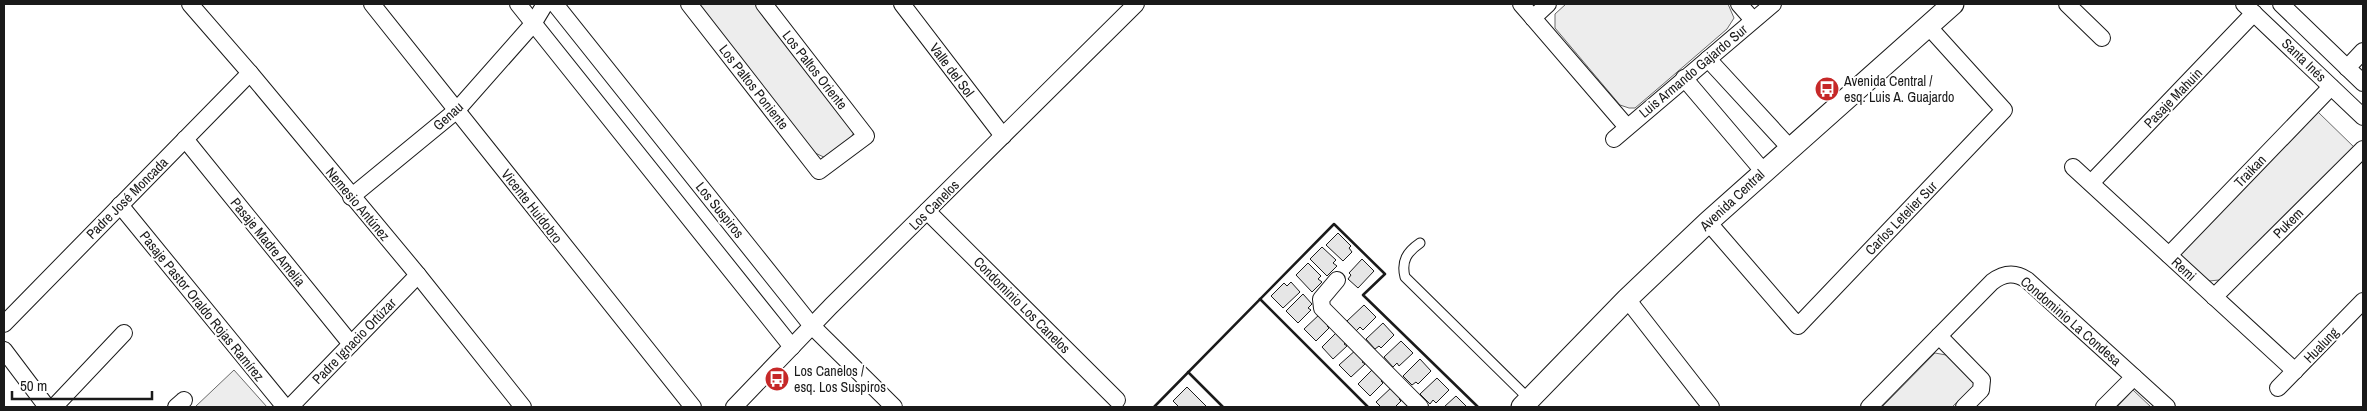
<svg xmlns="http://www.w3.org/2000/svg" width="2367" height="411" font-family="'Archivo Narrow',sans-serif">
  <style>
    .built { fill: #ededed; stroke: #6a6a6a }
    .building { fill: #e6e6e6; stroke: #1a1a1a }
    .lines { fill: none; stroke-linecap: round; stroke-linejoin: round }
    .service-casing { stroke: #1a1a1a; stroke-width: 11 }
    .minor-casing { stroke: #1a1a1a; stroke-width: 18 }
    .tertiary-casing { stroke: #1a1a1a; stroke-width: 23 }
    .service { stroke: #fff; stroke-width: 9 }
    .minor { stroke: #fff; stroke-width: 16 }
    .tertiary { stroke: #fff; stroke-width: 21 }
    .wall { stroke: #1a1a1a; stroke-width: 2.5 }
    .labels { text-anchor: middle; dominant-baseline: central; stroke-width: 4; stroke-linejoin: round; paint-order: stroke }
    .street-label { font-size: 14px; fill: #1a1a1a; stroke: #fff }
    .poi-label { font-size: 14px; fill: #1a1a1a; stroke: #fff; text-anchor: start }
  </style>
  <rect width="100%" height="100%" fill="#fff"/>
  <g class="built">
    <polygon points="698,4 757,4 855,130 848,144 828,159 813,152"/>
    <polygon points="1566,4 1728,4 1734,18 1727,29 1662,85 1635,108 1629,108 1620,105 1555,28 1555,14"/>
    <polygon points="2318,112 2356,149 2219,280 2209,281 2181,256 2182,248"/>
    <polygon points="1935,353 1946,355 1976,384 1952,407 1882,407"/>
    <polygon points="234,370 267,407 195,407"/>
    <polygon points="2133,390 2151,407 2117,407"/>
  </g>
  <g class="building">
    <polygon points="1338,233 1351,246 1349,248 1352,252 1343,261 1326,245"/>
    <polygon points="1322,247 1336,260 1333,263 1337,266 1327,276 1310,259"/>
    <polygon points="1362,259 1374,271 1358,288 1348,279 1351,275 1349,273"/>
    <polygon points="1308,263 1321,276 1318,279 1322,282 1312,292 1296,275"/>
    <polygon points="1291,282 1300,292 1283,308 1271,296 1284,283 1287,286"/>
    <polygon points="1303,294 1312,304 1308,308 1311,310 1298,323 1286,311"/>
    <polygon points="1364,305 1376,317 1363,330 1360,327 1356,331 1347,321"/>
    <polygon points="1321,313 1331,323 1327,326 1329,328 1316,341 1304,329"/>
    <polygon points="1383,323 1394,335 1381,348 1379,346 1375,349 1366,339"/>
    <polygon points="1339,330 1348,340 1344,344 1347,346 1333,359 1322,347"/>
    <polygon points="1401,341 1413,353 1399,366 1397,363 1393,367 1384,357"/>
    <polygon points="1357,349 1366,359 1362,362 1365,364 1351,377 1339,365"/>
    <polygon points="1420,359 1431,371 1418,384 1416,382 1412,385 1403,376"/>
    <polygon points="1375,367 1385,377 1381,381 1383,383 1370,396 1358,384"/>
    <polygon points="1437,378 1449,390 1436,403 1433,400 1430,404 1420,394"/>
    <polygon points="1393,386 1403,395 1399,399 1401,401 1395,407 1381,407 1376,402"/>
    <polygon points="1187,387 1207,407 1179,407 1173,401"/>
    <polygon points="1456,396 1467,407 1444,407"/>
  </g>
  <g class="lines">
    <defs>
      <path id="service" d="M1420,243C1407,252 1401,261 1405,277L1530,400"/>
      <g id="minor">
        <polyline points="190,4 250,73 418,275 523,407"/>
        <polyline points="372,4 693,407"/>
        <polyline points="518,4 792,347"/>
        <polyline points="555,4 812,326 894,407"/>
        <polyline points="689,4 819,171 866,136 764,4"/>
        <polyline points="902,4 1003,136"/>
        <polyline points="1521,4 1627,127"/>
        <polyline points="1739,4 1753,20"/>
        <polyline points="2067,4 2102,38"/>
        <polyline points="2244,4 2363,117"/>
        <polyline points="2281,4 2363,83"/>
        <polyline points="1533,18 1548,4"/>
        <polyline points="1708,59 1790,148"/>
        <polyline points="2347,68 2363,51"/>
        <polyline points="1684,78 1763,171"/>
        <polyline points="185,139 351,344"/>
        <polyline points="1614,139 1773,4"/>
        <polyline points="2073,167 2295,371"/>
        <polyline points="2091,183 2254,13"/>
        <polyline points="351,197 457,110 533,24 545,4"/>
        <polyline points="120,205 285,407"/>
        <polyline points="927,211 1117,400"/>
        <polyline points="1708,222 1798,326 2004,110 1928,26"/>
        <polyline points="2169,255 2331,87"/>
        <polyline points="1337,280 1321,299 1322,308 1420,407"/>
        <polyline points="2214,297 2363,149"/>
        <polyline points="1627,299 1711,407"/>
        <polyline points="4,324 250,73"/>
        <polyline points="1939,336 1982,380 1981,390 1964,407"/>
        <polyline points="4,350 47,407"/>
        <polyline points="2278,388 2363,301"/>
        <polyline points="54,407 124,333"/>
        <polyline points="176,407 184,400"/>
        <polyline points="290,407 418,275"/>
        <polyline points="734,407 831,306 1136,4"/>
        <path d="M1869,407L1992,282C2004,273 2015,272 2027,280L2167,407"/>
        <polyline points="2104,407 2134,377"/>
      </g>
      <polyline id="tertiary" points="1522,407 1627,299 1708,222 1953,4"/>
    </defs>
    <use href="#service" class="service-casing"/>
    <use href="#minor" class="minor-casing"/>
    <use href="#tertiary" class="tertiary-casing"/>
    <use href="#service" class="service"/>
    <use href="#minor" class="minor"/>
    <use href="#tertiary" class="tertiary"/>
    <g class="wall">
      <polyline points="1260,299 1368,407"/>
      <polyline points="1188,372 1223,407"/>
      <polyline points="1154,407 1334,224 1385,274 1363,295 1478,407"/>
    </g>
  </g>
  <defs>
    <symbol id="bus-disc" viewBox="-11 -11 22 22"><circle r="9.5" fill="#c62828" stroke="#fff"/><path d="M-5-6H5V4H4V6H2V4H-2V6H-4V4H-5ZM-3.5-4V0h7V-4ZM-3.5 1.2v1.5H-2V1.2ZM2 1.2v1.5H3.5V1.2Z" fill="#fff"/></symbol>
  </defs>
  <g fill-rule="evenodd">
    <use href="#bus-disc" x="1813" y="75" width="28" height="28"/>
    <use href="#bus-disc" x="763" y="365" width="28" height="28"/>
  </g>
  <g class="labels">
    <g class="street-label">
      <text transform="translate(2304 60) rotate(44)">Santa Inés</text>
      <text transform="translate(815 70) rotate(52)">Los Paltos Oriente</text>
      <text transform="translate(952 70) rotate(53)">Valle del Sol</text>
      <text transform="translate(1693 71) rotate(-40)">Luis Armando Gajardo Sur</text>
      <text transform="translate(754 87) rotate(52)">Los Paltos Poniente</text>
      <text transform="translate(2173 98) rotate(-46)">Pasaje Mahuin</text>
      <text transform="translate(448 116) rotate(-42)">Genau</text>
      <text transform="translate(2250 171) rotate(-46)">Traikan</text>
      <text transform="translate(127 198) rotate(-45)">Padre José Moncada</text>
      <text transform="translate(1732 200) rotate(-43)">Avenida Central</text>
      <text transform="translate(358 204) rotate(50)">Nemesio Antúnez</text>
      <text transform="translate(934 205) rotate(-45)">Los Canelos</text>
      <text transform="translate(532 206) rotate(52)">Vicente Huidobro</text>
      <text transform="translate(720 210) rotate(51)">Los Suspiros</text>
      <text transform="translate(1901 218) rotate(-46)">Carlos Letelier Sur</text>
      <text transform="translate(2288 223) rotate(-45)">Pukem</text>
      <text transform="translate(268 242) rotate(51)">Pasaje Madre Amelia</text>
      <text transform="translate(2184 269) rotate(43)">Remi</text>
      <text transform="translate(1022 305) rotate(45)">Condominio Los Canelos</text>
      <text transform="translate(202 306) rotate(51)">Pasaje Pastor Oraldo Rojas Ramírez</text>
      <text transform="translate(2071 321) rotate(41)">Condominio La Condesa</text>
      <text transform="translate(354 341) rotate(-46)">Padre Ignacio Ortúzar</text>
      <text transform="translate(2321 345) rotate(-46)">Hualung</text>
    </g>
    <g class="poi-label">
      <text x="1844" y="81">Avenida Central /<tspan x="1844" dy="16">esq. Luis A. Guajardo</tspan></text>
      <text x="794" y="371">Los Canelos /<tspan x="794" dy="16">esq. Los Suspiros</tspan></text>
    </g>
  </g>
  <rect width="2367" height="411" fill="none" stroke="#1a1a1a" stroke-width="10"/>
  <path d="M12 391v8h140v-8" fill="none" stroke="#1a1a1a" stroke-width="2.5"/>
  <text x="20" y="391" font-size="15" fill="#1a1a1a" stroke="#ffffff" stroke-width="4" paint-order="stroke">50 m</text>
</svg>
